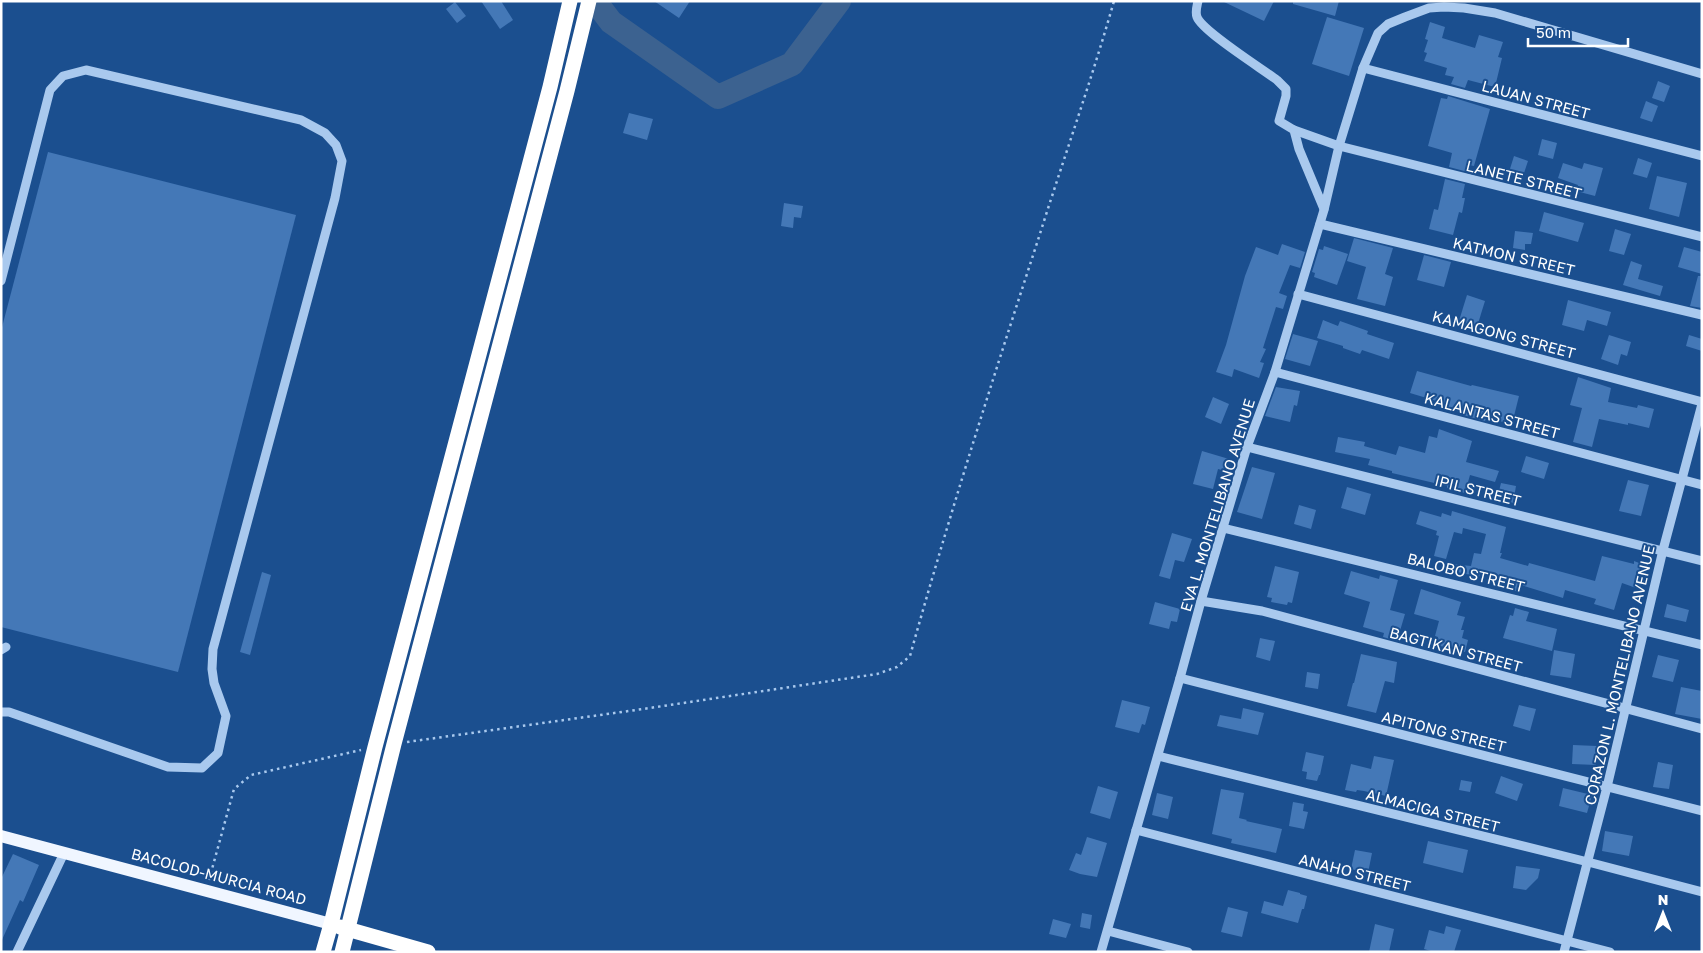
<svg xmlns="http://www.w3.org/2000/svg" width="1703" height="953" font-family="'Golos Text',sans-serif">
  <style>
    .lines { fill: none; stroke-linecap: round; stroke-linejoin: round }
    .river { stroke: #3c6290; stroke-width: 24 }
    .building { fill: #4478b7 }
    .path { stroke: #a9c9ee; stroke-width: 2.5; stroke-dasharray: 2.5 4; stroke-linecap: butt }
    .minor { stroke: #a9c9ee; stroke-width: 9 }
    .major { stroke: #f0f6ff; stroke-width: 12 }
    .highway { stroke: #fff; stroke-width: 15 }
    .labels { text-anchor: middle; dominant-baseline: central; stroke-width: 4; stroke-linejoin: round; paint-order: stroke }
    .street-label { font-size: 15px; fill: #fff; stroke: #1b4f8f }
  </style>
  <rect width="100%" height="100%" fill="#1b4f8f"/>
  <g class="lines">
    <polyline class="river" points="595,1 611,22 718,97 792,64 839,1"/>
  </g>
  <g class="building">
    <polygon points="481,1 501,1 513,20 500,29"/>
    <polygon points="654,1 690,1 679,18"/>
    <polygon points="1222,1 1274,1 1264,21"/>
    <polygon points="1293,1 1339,1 1335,16 1293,4"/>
    <polygon points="455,2 466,16 457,23 446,9"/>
    <polygon points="1327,17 1364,28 1349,76 1312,64"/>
    <polygon points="1430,22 1445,27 1442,38 1475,48 1479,35 1503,42 1498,57 1502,58 1495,87 1468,80 1465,88 1451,84 1454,77 1445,75 1447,68 1424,61 1427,53 1424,52 1428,40 1425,39"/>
    <polygon points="1658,81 1670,86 1664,102 1652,98"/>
    <polygon points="1448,96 1490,109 1474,166 1469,165 1468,172 1449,167 1452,153 1428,146 1441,98 1447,99"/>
    <polygon points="1646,101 1658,106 1652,122 1640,118"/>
    <polygon points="629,113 653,119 647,140 623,133"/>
    <polygon points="1542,139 1557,143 1553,159 1538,155"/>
    <polygon points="48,152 296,215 178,672 1,627 1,331"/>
    <polygon points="1514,156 1528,161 1523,176 1509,172"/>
    <polygon points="1638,158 1652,163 1647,178 1633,174"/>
    <polygon points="1563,163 1582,169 1584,163 1603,168 1595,196 1576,191 1578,185 1558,178"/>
    <polygon points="1657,176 1687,183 1679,217 1649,209"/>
    <polygon points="1445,179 1465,184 1462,198 1465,198 1462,213 1459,212 1453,235 1429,229 1434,209 1438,210"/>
    <polygon points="784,203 803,206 801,218 794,217 793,228 781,226"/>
    <polygon points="1544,212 1584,223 1578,242 1539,231"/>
    <polygon points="1615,229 1631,234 1624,255 1609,251"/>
    <polygon points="1515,231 1533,233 1531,244 1525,244 1525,250 1513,248"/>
    <polygon points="1354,238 1393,248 1385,274 1393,277 1385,306 1357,299 1366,267 1347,261"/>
    <polygon points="1282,244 1305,252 1300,268 1290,265 1279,293 1287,296 1283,309 1276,307 1263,348 1266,349 1260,362 1264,363 1259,378 1234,369 1232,377 1216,372 1226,345 1245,276 1256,247 1278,255"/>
    <polygon points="1324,246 1348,254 1337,285 1314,277 1315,273 1312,272 1319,249 1323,250"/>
    <polygon points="1684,247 1702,252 1702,274 1678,267"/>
    <polygon points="1424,255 1451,262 1444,287 1417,280"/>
    <polygon points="1631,261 1642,265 1638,279 1663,286 1660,296 1623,285"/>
    <polygon points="1698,276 1702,276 1702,308 1690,306"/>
    <polygon points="1467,295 1485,301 1476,330 1458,324"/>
    <polygon points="1568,300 1611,312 1607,326 1587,320 1584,331 1562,325"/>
    <polygon points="1323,320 1338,326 1340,321 1368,331 1367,334 1394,343 1389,359 1362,350 1360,354 1343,348 1343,346 1317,338"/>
    <polygon points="1293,334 1318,341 1310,366 1285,359"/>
    <polygon points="1609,335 1631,342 1627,356 1621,354 1618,365 1601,359"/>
    <polygon points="1689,335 1702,339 1702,351 1686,346"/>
    <polygon points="1417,371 1471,386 1472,385 1519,396 1512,424 1486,418 1485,421 1463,415 1464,413 1441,407 1443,403 1410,393"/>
    <polygon points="1578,377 1611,388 1608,402 1637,408 1638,405 1654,409 1649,428 1628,423 1628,425 1599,419 1592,447 1573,442 1582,408 1570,405"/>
    <polygon points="1276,387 1300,391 1297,406 1294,405 1290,422 1265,416"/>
    <polygon points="1213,397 1229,404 1221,424 1205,417"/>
    <polygon points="1439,429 1472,441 1466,462 1499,471 1495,482 1470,475 1465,493 1447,488 1447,486 1392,473 1392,471 1368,465 1370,459 1335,452 1338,437 1365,442 1364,446 1396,455 1399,446 1425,453 1429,436 1437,438"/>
    <polygon points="1202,451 1229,459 1226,471 1218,469 1213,489 1193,484"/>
    <polygon points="1526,456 1549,463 1544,479 1521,472"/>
    <polygon points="1252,467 1275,473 1262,519 1237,512"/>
    <polygon points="1628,480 1649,485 1641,516 1619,511"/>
    <polygon points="1501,483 1516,486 1513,503 1497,499"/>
    <polygon points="1347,487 1371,494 1365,515 1341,508"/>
    <polygon points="1299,505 1316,510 1311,529 1294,524"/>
    <polygon points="1420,511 1441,517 1442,513 1451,516 1452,511 1506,527 1500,553 1502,553 1500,558 1528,566 1529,563 1595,581 1602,556 1634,564 1634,561 1647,566 1639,589 1622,583 1614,610 1594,604 1596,599 1565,590 1563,598 1521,585 1519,592 1498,586 1501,578 1480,573 1479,577 1449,570 1450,564 1471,566 1474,553 1481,554 1486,534 1463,528 1462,534 1454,532 1446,559 1434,556 1439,536 1436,535 1437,531 1416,524"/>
    <polygon points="1172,533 1192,539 1184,562 1175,560 1170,579 1159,576"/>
    <polygon points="1275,566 1299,572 1292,603 1288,602 1287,605 1271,602 1272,598 1267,597"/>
    <polygon points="1351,571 1379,579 1380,575 1398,580 1390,610 1405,614 1397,641 1383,637 1384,633 1363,627 1370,602 1344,594"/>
    <polygon points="262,572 271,575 250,655 240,652"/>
    <polygon points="1421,589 1461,602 1457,615 1465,617 1461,630 1464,630 1462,638 1468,640 1465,652 1436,645 1438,637 1435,636 1439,621 1414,614"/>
    <polygon points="1155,602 1180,609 1177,622 1171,621 1169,629 1149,624"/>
    <polygon points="1667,604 1689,610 1686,622 1664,617"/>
    <polygon points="1515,608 1529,612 1526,621 1557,629 1552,651 1503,638 1510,615 1513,616"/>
    <polygon points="1260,638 1275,641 1270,661 1256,657"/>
    <polygon points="1554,650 1575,654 1571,678 1550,675"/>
    <polygon points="1361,654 1397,662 1394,683 1385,681 1376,713 1347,706 1353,683 1354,683"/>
    <polygon points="1658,655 1679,660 1673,682 1652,677"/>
    <polygon points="1307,672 1320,674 1318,689 1305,687"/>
    <polygon points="1681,687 1702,691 1702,719 1675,714"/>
    <polygon points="1122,700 1150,707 1145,725 1142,724 1139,733 1115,727"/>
    <polygon points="1519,705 1536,709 1530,731 1513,726"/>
    <polygon points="1243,708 1264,713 1258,735 1217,726 1220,715 1241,719"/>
    <polygon points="1573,745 1597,746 1596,765 1572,764"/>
    <polygon points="1306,752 1324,756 1320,775 1319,775 1317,781 1306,779 1307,772 1302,771"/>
    <polygon points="1374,756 1394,760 1386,796 1364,791 1357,790 1356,792 1345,790 1351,764 1371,769"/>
    <polygon points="1658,762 1673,765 1669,789 1653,787"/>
    <polygon points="1501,776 1523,784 1517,801 1495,793"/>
    <polygon points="1461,780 1472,782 1470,792 1459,790"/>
    <polygon points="1098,786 1118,792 1110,819 1090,813"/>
    <polygon points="1563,788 1592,795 1587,813 1559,806"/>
    <polygon points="1221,789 1244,793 1239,818 1247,820 1246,821 1282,829 1276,853 1231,843 1232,839 1212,834"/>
    <polygon points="1157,793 1173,797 1168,819 1152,815"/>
    <polygon points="1293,802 1304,804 1303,811 1308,812 1304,829 1289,826"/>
    <polygon points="1605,831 1633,836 1629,856 1602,851"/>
    <polygon points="1087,837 1107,843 1097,877 1080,874 1069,870 1076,853 1081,855"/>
    <polygon points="1428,841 1468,850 1463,873 1423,863"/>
    <polygon points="1355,850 1372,853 1368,873 1351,869"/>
    <polygon points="13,854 39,865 23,902 20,900 1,942 1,879"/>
    <polygon points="1516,866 1540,869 1538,878 1526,890 1513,888"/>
    <polygon points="1288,890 1300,893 1300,894 1307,896 1304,909 1302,909 1298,923 1261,913 1264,901 1283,906"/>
    <polygon points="1228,907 1248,912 1242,937 1221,932"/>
    <polygon points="1082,913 1092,915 1090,929 1080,927"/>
    <polygon points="1053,919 1071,924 1066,938 1049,934"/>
    <polygon points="1375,924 1394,929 1389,952 1369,952"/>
    <polygon points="1446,926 1461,930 1454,952 1434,952 1424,949 1429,930 1444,934"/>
  </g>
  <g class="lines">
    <g class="path">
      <path d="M407,742L643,709L877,674L897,667L910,656C949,516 993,378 1038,240C1063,160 1091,82 1114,1"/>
      <polyline points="209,880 234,789 251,775 361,750"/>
    </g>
    <g class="minor">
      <path d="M1198,1C1197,6 1195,12 1197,17C1202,31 1261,68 1277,80L1286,89V96L1279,121L1294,130L1299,149L1324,209"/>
      <polyline points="1363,68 1702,156"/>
      <polyline points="1294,130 1339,146 1702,237"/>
      <polyline points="1320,224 1702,315"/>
      <polyline points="1,281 50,90 63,76 86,70 301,120 325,133 336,145 342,161 335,198 213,649 212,669 214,683 226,716 218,753 202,768 168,767 9,712 1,712"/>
      <polyline points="1298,294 1702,402"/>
      <polyline points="1275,372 1702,485"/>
      <polyline points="1247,447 1702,561"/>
      <polyline points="1223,528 1702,645"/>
      <polyline points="1201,601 1262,611 1702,729"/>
      <polyline points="1,650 6,647"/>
      <polyline points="1180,678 1702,811"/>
      <polyline points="1158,756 1588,862 1702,892"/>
      <polyline points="1136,830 1610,952"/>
      <polyline points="1108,931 1188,952"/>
      <polyline points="17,952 64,853"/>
      <polyline points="1101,952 1180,678 1201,601 1247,447 1275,372 1324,210 1339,146 1363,68 1378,33 1388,24 1405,17 1429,8 1444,7 1464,8 1495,13 1702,74"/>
      <polyline points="1564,952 1607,787 1663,550 1702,404"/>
    </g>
    <polyline class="major" points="1,836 331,924"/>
    <g class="highway">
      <polyline points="340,927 428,952"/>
      <polyline points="323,952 331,924 375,747 550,87 570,1"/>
      <polyline points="342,952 394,744 567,91 589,1"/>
    </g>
  </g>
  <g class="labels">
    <g class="street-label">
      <text transform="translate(1536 99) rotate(15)">LAUAN STREET</text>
      <text transform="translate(1524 179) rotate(14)">LANETE STREET</text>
      <text transform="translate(1514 256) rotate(13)">KATMON STREET</text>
      <text transform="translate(1504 334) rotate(15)">KAMAGONG STREET</text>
      <text transform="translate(1492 415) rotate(15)">KALANTAS STREET</text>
      <text transform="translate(1478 490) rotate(14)">IPIL STREET</text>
      <text transform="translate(1217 505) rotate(-73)">EVA L. MONTELIBANO AVENUE</text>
      <text transform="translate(1466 572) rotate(14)">BALOBO STREET</text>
      <text transform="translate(1456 649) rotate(15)">BAGTIKAN STREET</text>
      <text transform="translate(1619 675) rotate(-77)">CORAZON L. MONTELIBANO AVENUE</text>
      <text transform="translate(1444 731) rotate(14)">APITONG STREET</text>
      <text transform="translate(1433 810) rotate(14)">ALMACIGA STREET</text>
      <text transform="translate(1355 872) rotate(14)">ANAHO STREET</text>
      <text transform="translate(219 876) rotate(15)">BACOLOD-MURCIA ROAD</text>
    </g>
  </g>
  <rect width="1703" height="953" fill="none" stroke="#ffffff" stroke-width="5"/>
  <g transform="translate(1663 913)" stroke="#1b4f8f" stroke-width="4" paint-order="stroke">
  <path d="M0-4L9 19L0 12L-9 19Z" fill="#ffffff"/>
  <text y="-8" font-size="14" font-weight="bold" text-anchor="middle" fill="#ffffff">N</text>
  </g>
  <path d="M1528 38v8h100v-8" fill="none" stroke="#ffffff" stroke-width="2.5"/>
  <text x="1536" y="38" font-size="15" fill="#ffffff" stroke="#1b4f8f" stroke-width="4" paint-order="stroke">50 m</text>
</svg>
